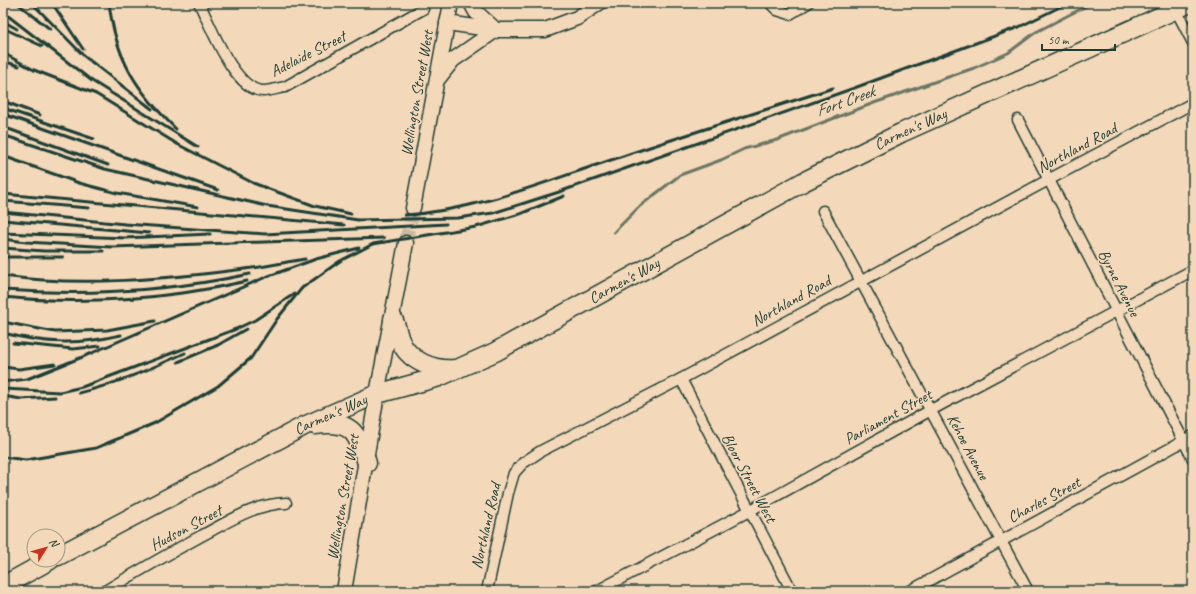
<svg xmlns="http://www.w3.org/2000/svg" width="1196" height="594" font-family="Caveat,sans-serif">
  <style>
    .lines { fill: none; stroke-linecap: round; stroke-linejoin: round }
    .stream { stroke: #6c7665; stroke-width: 3 }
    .secondary-tunnel { stroke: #c9ba9f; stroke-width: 14; stroke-dasharray: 14 7; stroke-linecap: butt }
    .street-casing { stroke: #1f3d34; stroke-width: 13 }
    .secondary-casing { stroke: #1f3d34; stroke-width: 17 }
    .highway-casing { stroke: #1f3d34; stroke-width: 21 }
    .street { stroke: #f3d9ba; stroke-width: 10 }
    .secondary { stroke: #f3d9ba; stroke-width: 14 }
    .highway { stroke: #f3d9ba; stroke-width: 18 }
    .rail { stroke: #1f3d34; stroke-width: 3 }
    .labels { text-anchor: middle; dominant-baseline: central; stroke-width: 3.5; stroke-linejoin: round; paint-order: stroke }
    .street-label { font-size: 16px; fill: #1f3d34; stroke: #f3d9ba }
    .water-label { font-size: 17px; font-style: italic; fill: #324b40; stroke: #f3d9ba }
  </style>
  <rect width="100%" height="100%" fill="#f3d9ba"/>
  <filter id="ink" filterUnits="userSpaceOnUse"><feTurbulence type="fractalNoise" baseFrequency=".025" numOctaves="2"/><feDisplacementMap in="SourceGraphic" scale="8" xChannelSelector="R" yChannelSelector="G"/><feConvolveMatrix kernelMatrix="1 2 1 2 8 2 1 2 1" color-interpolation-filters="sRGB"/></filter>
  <g filter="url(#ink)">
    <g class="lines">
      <polyline class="stream" points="614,232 640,206 680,175 721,160 744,149 777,140 874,103 974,68 1008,53 1036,32 1092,3"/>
      <polyline class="secondary-tunnel" points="406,243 413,208"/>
      <defs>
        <g id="street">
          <path d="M199,3C211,26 234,90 263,91C270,91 278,88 285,87L423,9"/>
          <polyline points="770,3 777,10 790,14 808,3"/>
          <polyline points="1174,6 1193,43"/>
          <polyline points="1018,120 1193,459"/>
          <polyline points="823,211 1028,591"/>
          <polyline points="681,379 792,591"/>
          <path d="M105,591C137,572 168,554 201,536C228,522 254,504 286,503"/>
          <polyline points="487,591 508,493 514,473 523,463 541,451 681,379 1050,179 1193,103"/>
          <polyline points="597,591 749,511 931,410 1193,270"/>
          <polyline points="910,591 1193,436"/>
        </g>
        <g id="secondary">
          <polyline points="471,3 476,12 496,30"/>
          <polyline points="447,23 496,30 545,30 577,18 599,3"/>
          <polyline points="438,79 453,60 496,30"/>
          <polyline points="413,208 451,3"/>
          <polyline points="344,591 377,394 406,243"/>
        </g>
        <g id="highway">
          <path d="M393,319C397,326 397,333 400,340C408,361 434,371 455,369"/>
          <path d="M315,425C351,420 357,431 367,463"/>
          <path id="s1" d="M58,556L304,426L377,394L439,377L495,352L803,182L901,133L1190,3"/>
          <polyline points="3,586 50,560"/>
        </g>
      </defs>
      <use href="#street" class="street-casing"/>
      <use href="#secondary" class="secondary-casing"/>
      <use href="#highway" class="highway-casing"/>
      <use href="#street" class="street"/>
      <use href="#secondary" class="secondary"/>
      <use href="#highway" class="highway"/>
      <g class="rail">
        <polyline points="17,3 50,29"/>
        <polyline points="32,3 84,56 152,109"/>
        <polyline points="52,3 83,49"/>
        <path d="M109,3C116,60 136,90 176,129"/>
        <polyline points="3,12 92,81 198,147"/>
        <polyline points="3,21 17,29"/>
        <polyline points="3,28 42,46"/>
        <polyline points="3,53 34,70 96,94 177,144 253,183 315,206 351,214"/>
        <polyline points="3,61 19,66"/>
        <polyline points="3,101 40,115"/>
        <polyline points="3,108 94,139"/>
        <polyline points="3,114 218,190"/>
        <polyline points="3,127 108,165"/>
        <polyline points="3,135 105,169 267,206 358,220 458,218 493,213 559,192 857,87 1019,27 1068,3"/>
        <polyline points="3,156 79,183 117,193 198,207"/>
        <polyline points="3,194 344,225"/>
        <polyline points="3,201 89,208"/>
        <polyline points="3,212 125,224 265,234 446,224"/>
        <path d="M405,215C481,210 549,180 620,157C691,133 762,111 833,88"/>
        <polyline points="3,220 149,233"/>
        <polyline points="3,233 125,238 210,234"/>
        <polyline points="3,239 26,242 112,247 384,238"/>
        <polyline points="3,248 44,251 103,251"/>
        <polyline points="3,257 63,257"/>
        <path d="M3,276C83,287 165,279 245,269C265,267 285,262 305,259"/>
        <path d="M3,290C85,296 169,291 250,274"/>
        <path d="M3,297C83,305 170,299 247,281"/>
        <polyline points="3,322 55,332 107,330 155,321"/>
        <path d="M3,333C46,344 78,345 121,335"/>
        <polyline points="13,343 73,349 100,346"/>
        <polyline points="178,362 218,345 246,329"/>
        <polyline points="3,367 19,369 55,364"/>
        <polyline points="3,382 27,379 85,356 266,277 316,259 359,248"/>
        <polyline points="3,389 60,392 82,387 236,329 255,320 294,294"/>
        <path d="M79,393C116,384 150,369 185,353"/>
        <polyline points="3,396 21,399 55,397"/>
        <polyline points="3,457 26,460 96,448 155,423 218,386 251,358 277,319 302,288 340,261 373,244 476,227 520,214 564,196"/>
      </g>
    </g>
  </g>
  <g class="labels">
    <g class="street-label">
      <text transform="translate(308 54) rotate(-27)">Adelaide Street</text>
      <text transform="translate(417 93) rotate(-80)">Wellington Street West</text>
      <text stroke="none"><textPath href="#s1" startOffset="955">Carmen's Way</textPath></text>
      <text transform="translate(1077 148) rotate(-28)">Northland Road</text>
      <text stroke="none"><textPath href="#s1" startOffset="631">Carmen's Way</textPath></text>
      <text transform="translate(1119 283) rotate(63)">Byrne Avenue</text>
      <text transform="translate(791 301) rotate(-29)">Northland Road</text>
      <text stroke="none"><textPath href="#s1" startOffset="307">Carmen's Way</textPath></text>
      <text transform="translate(888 417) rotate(-29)">Parliament Street</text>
      <text transform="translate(968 447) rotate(62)">Kehoe Avenue</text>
      <text transform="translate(749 478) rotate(62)">Bloor Street West</text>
      <text transform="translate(343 497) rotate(-80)">Wellington Street West</text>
      <text transform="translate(1044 500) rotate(-28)">Charles Street</text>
      <text transform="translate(486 526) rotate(-77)">Northland Road</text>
      <text transform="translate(186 528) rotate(-28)">Hudson Street</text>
    </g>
    <g class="water-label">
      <text transform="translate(845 101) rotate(-20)">Fort Creek</text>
    </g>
  </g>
  <rect width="1196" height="594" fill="none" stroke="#f3d9ba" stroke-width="16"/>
  <rect x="8" y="8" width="1180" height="578" fill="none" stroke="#1f3d34" stroke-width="1.5" filter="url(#ink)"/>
  <g transform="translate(46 548) rotate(53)"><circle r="19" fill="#f3d9ba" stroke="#9e9b84"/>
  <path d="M0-3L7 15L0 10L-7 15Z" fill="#c8321e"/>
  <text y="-6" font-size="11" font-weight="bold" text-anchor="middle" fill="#1f3d34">N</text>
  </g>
  <path d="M1042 44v6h73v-6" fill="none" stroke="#1f3d34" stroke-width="2"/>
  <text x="1048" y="44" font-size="12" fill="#1f3d34" stroke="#f3d9ba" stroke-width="3" paint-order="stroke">50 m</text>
</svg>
